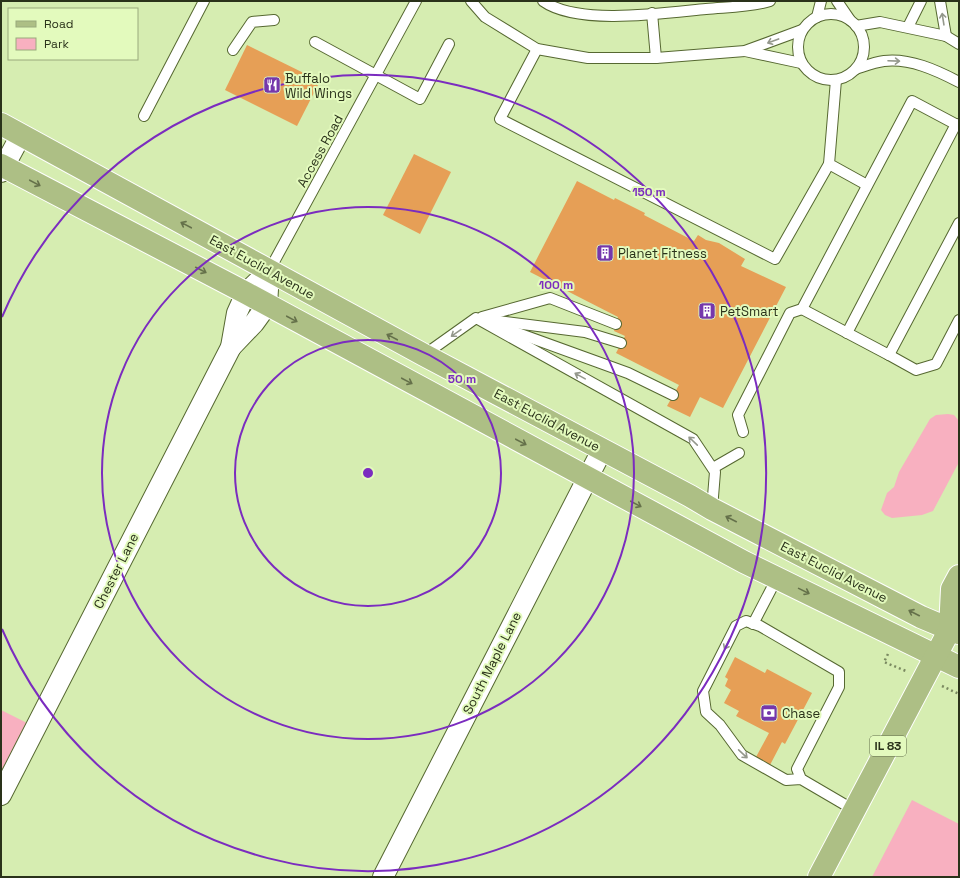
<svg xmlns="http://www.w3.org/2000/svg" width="960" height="878" font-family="'Space Grotesk',sans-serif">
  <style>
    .green { fill: #f8b0c0 }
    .building { fill: #e69f56 }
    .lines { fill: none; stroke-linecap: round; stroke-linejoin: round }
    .service-casing { stroke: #566831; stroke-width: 12 }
    .minor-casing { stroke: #566831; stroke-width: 22 }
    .primary-casing { stroke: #fff; stroke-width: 24 }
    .path { stroke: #7a8960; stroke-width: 2.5; stroke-dasharray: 2 3; stroke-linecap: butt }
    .service { stroke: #fff; stroke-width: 10 }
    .minor { stroke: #fff; stroke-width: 20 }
    .primary { stroke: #adbf85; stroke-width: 22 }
    .oneway { stroke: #94988c }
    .oneway2 { stroke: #65714a }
    .ring { fill: none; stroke: #7b2cbf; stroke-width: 2 }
    .labels { text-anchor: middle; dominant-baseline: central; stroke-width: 4; stroke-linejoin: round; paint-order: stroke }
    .shield { fill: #e3fabd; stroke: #626e4b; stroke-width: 1 }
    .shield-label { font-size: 12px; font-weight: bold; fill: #2a321a }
    .poi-label { font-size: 13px; fill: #2a321a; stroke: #e3fabd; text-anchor: start }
    .street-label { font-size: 13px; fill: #2a321a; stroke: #e3fabd }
    .centre { fill: #7b2cbf; stroke: #e3fabd; stroke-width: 2 }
    .ring-label { font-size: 12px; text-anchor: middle; font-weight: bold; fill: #7b2cbf; stroke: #e3fabd; stroke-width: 4; stroke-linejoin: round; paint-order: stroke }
  </style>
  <rect width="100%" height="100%" fill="#d6edb1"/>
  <g class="green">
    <polygon points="948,414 954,415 959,421 959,462 933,511 922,515 892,518 885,515 881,510 887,493 894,487 899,472 930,419 936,415"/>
    <polygon points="1,710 29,724 1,779"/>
    <polygon points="912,800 959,824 959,877 872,877"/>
  </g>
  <g class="building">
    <polygon points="247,45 320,81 297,126 225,90"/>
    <polygon points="414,154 451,172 420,234 383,215"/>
    <polygon points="577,181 614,200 615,198 645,213 644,215 694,241 698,235 706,240 719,243 745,259 741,266 786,287 723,408 700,397 690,417 667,406 679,385 616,353 625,336 614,331 618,317 530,272"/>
    <polygon points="735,657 765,673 767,669 812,693 785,744 782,742 770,765 756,757 769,733 736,716 739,711 724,703 731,690 725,686 728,679 725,677"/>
  </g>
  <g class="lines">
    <defs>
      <g id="service">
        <polyline points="471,1 485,17 537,49 588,58 656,58 745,51 802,30"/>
        <path d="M543,1C578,26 665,13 706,9C727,7 751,7 770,1"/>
        <polyline points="837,1 850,20"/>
        <polyline points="940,1 946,36"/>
        <polyline points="652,13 656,58"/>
        <circle cx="831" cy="47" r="33"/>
        <polyline points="817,17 821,1"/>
        <polyline points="856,26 880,22 946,36 959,44"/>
        <polyline points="908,27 921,1"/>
        <polyline points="315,42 420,99 449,44"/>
        <polyline points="537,49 500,119 775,259 829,164"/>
        <polyline points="233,50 252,22 274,20"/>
        <polyline points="745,51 801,63"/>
        <path d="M856,69C865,66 875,62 884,61C910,58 936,70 959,82"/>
        <polyline points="836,80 829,164 867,185"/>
        <polyline points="144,116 204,1"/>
        <polyline points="269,271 416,1"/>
        <polyline points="802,309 889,355 959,223"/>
        <polyline points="482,317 550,298 616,324"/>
        <polyline points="482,319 585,332 621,343"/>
        <polyline points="504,328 628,373 673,395"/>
        <polyline points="847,333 956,124"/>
        <polyline points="424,355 476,318 693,439 715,472 712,509"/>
        <polyline points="889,355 916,370 936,364 959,320"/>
        <polyline points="743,432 738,415 790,313 802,309 912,101 959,126"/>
        <polyline points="713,468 739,453"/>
        <polyline points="753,624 777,578"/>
        <polyline points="801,779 786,780 742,755 720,725 706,712 703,691 736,626 746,621 760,626 839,672 839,687 797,769 801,779 854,810"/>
      </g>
      <g id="minor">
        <polyline points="1,172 21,135"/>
        <polyline points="231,347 254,323 267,305 268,289"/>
        <polyline points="1,795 231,347 237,313 246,293 269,271"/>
        <polyline points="383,877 602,450"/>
      </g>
      <g id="primary">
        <polyline points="1,124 424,355 690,496 712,509 921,617 959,633"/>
        <polyline points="1,165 246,293 744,562 959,667"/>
        <polyline points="819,877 950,629 952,589 959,576"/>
      </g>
    </defs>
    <use href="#service" class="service-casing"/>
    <use href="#minor" class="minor-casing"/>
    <use href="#primary" class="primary-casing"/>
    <g class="path">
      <polyline points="888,654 884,662 906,671"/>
      <polyline points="942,686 959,694"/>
    </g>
    <use href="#service" class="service"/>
    <use href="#minor" class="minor"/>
    <use href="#primary" class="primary"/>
  </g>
  <defs><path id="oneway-shaft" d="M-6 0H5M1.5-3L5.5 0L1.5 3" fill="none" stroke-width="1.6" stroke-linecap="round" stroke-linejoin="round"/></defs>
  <g class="oneway">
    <use href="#oneway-shaft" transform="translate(943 19) rotate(-99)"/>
    <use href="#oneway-shaft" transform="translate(773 41) rotate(160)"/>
    <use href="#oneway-shaft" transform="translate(894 61) rotate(2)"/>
    <use href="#oneway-shaft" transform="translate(456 333) rotate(145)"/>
    <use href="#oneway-shaft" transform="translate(580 376) rotate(-151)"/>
    <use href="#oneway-shaft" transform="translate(693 441) rotate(-136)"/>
    <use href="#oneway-shaft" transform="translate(727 644) rotate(117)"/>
    <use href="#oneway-shaft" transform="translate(743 754) rotate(43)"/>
  </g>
  <g class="oneway2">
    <use href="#oneway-shaft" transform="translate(35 183) rotate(28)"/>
    <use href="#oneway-shaft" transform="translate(186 225) rotate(-152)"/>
    <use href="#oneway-shaft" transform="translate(201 270) rotate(27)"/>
    <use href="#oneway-shaft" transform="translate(292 319) rotate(28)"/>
    <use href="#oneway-shaft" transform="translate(392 337) rotate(-152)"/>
    <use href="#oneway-shaft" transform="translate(407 381) rotate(28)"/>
    <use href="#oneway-shaft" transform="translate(521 442) rotate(28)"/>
    <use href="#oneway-shaft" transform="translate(636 504) rotate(28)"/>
    <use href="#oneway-shaft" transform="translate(731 519) rotate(-153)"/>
    <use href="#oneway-shaft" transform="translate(804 591) rotate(26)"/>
    <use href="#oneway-shaft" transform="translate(914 613) rotate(-153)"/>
  </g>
  <g class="ring">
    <circle cx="368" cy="473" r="133"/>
    <circle cx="368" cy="473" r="266"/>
    <path d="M2 317A398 398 0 1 1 2 629"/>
  </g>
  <defs>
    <symbol id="restaurant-square" viewBox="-11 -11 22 22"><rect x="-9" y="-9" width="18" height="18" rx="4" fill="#7537ac" stroke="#e3fabd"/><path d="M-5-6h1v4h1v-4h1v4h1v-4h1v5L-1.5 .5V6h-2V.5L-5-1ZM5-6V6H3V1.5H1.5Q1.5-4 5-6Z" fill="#fff"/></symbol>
    <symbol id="building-square" viewBox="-11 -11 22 22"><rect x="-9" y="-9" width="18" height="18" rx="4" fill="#7537ac" stroke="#e3fabd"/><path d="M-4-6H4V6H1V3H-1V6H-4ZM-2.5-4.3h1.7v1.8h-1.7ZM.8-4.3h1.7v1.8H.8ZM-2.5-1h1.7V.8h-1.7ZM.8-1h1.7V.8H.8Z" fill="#fff"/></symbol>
    <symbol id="bank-square" viewBox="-11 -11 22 22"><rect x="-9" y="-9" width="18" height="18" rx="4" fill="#7537ac" stroke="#e3fabd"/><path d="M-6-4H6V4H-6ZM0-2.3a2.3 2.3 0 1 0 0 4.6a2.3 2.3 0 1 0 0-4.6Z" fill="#fff"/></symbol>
  </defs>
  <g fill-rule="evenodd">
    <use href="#restaurant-square" x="262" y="75" width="20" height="20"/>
    <use href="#building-square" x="595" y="243" width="20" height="20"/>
    <use href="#building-square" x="697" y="301" width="20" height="20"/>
    <use href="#bank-square" x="759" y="703" width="20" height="20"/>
  </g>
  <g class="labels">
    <rect class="shield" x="870" y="736" width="36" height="20" rx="3"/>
    <g class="shield-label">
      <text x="888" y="746">IL 83</text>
    </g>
    <g class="poi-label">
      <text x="285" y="78">Buffalo<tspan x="285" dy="15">Wild Wings</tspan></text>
      <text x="618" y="253">Planet Fitness</text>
      <text x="720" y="311">PetSmart</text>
      <text x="782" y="713">Chase</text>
    </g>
    <g class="street-label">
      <text transform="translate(320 151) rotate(-61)">Access Road</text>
      <text transform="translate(262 267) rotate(29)">East Euclid Avenue</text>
      <text transform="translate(547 420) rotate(28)">East Euclid Avenue</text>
      <text transform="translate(116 571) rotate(-63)">Chester Lane</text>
      <text transform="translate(834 572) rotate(27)">East Euclid Avenue</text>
      <text transform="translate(492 663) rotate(-63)">South Maple Lane</text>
    </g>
  </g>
  <circle cx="368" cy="473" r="6" class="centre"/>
  <g class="ring-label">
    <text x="649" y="196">150 m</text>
    <text x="556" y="289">100 m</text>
    <text x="462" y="383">50 m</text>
  </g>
  <rect width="960" height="878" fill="none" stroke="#2a321a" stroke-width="4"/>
  <rect x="8" y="8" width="130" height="52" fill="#e3fabd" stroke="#99aa7c"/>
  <rect x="16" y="21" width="20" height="6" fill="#adbf85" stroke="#99aa7c"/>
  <text x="44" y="28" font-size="12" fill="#2a321a">Road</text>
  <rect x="16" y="38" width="20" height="12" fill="#f8b0c0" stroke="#99aa7c"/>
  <text x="44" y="48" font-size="12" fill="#2a321a">Park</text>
</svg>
